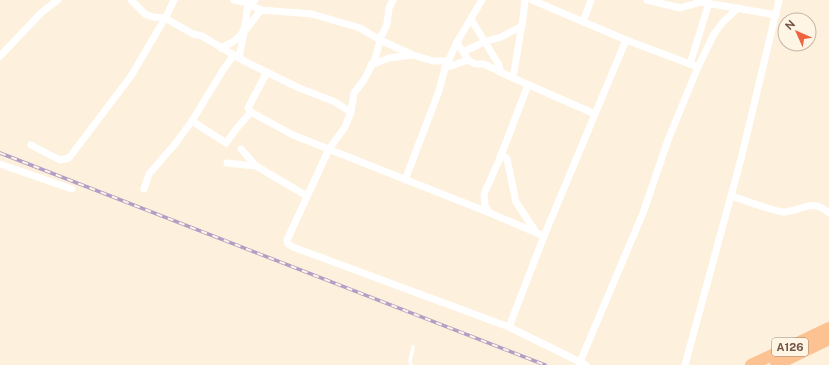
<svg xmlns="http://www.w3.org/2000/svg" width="829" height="365" font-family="'Public Sans',sans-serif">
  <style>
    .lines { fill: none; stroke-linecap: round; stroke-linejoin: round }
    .service { stroke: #fff; stroke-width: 3.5 }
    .minor { stroke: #fff; stroke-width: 7 }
    .trunk { stroke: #fcc292; stroke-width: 12 }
    .rail-casing { stroke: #b39ec5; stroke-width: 3.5 }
    .rail { stroke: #fff5e5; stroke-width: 2; stroke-dasharray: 6; stroke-linecap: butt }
    .labels { text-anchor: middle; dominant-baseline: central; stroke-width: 4; stroke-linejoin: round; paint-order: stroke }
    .shield { fill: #fff5e5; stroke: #9d8676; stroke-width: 1 }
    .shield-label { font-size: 11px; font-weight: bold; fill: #735646 }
  </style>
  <rect width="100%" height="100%" fill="#fdf1de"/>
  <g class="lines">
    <polyline class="service" points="411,365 410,361 413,347"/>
    <g class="minor">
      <polyline points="131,0 145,14 153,17 165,18 193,34 202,36 244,61 299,88 333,101 351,112"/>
      <polyline points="234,0 244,2 261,10 312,14 360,28 380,40 413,55 433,61 449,61"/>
      <polyline points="393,0 389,8 387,24 381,37 375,59 364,80 354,93 351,112 345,127 329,149 287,240 288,244 293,247 509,327 586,365"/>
      <polyline points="532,0 626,40 698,67"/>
      <polyline points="647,0 680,8 701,2 776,15"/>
      <polyline points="471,19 499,65 500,72"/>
      <polyline points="583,22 591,0"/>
      <polyline points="457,42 468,60 475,64 484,64 513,78 595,114"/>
      <path d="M221,48C248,36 244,30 248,4L255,0"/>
      <polyline points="463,52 484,42 501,37 522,26"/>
      <polyline points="0,56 42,12 58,0"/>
      <polyline points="239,58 244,32 261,10"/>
      <polyline points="690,64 709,3"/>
      <polyline points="371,65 389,58 413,55"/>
      <polyline points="445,68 468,60"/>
      <polyline points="267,72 248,108 251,112 293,135 490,213 544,236"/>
      <polyline points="513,78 523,18 525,0"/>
      <polyline points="192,121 223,70 234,55"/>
      <polyline points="31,145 60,160 69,158 131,76 168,13 174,0"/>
      <polyline points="241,149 256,166 307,196"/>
      <polyline points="501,154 507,159 516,202 536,232"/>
      <polyline points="227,163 256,166"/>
      <polyline points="0,164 72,189"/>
      <polyline points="405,180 439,91 445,68 457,42 482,0"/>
      <polyline points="144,189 149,174 175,144 192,121 226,143 237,128 251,112"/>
      <path d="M731,196C742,199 777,213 785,212C804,210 811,198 829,213"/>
      <polyline points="489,212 485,206 484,194 500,158 528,85"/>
      <polyline points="509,327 544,236 626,40"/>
      <polyline points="580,362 643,213 668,140 698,67 714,34 723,22 738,8"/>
      <polyline points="685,365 741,159 779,0"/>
    </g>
    <g class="trunk">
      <polyline points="751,365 829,328"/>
      <polyline points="776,365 829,339"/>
    </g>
    <defs>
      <polyline id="rail" points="0,153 545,365"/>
    </defs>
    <use href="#rail" class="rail-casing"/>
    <use href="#rail" class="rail"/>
  </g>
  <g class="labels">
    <rect class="shield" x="772" y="338" width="36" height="18" rx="3"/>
    <g class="shield-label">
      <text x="790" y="347">A126</text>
    </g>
  </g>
  <g transform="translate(797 32) rotate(315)"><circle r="19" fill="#fff5e5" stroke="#c7b5a5"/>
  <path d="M0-3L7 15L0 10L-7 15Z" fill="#ed643d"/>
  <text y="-6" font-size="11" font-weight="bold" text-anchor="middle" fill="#735646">N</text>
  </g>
</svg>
